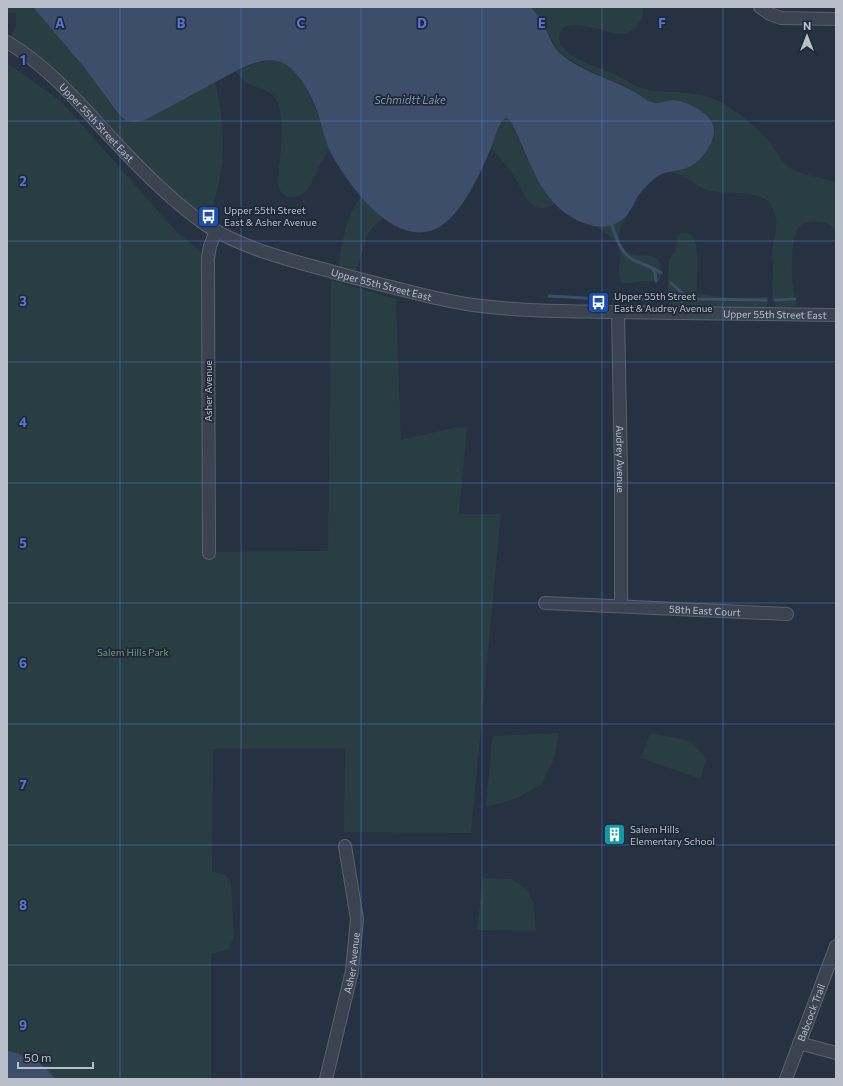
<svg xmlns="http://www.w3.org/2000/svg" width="843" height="1086" font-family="Commissioner,sans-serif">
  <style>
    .green { fill: #283e42 }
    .water { fill: #3c4e69 }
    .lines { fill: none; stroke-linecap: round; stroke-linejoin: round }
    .stream { stroke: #3c4e69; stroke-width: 3 }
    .minor-casing { stroke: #59616e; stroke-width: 14 }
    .minor { stroke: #3b4351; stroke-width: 12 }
    .grid { fill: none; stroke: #5376d3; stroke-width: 1; stroke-opacity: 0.55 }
    .labels { text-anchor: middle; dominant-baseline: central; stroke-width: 3.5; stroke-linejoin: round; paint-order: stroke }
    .street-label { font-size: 10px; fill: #b8bfcb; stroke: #1f2836 }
    .poi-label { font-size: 10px; fill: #b8bfcb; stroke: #1f2836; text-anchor: start }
    .park-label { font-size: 10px; fill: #6f9c7a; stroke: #1f2836 }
    .water-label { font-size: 11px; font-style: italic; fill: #7f94b2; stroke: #1f2836 }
    .grid-label { font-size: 13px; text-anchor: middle; font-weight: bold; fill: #5376d3; stroke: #1f2836; stroke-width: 3.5; stroke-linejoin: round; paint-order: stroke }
  </style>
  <rect width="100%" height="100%" fill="#263141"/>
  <g class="green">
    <path d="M7,7H33L83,66L116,112C126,123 134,123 147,119L215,82C220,104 224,127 223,150C222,173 216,197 209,219C187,203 166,186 146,166C113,132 84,94 47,63C36,53 23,45 10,37C15,30 18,21 15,13H7Z"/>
    <path d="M530,7H643C644,14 642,21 637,26C633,30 627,34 621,34C608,34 559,12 559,38C559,44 564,49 568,53C579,62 599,67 612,73C624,78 633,86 645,89C656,93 667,91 678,92C688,93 699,94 708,97C729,103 757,127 771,144C779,155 785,167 797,172L836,182V230C830,223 819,220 810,222C806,223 802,224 799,227C791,236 791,276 793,288C794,294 796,300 797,306L776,307C775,305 774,305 774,302C771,292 773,279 773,268C773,264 771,258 772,253C773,237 782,221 771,206C769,202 767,200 763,198C747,191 728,194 711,191C692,187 686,171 664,172C670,171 676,171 682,169C695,166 705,156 710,144C712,140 715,135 715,130C714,116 689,101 676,100C668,99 657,106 649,101C643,98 638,93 632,90C612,79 591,73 572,61C548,47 549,25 530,7Z"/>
    <path d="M265,61C271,61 277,60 283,63C309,75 320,125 330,149C325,156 321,163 317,171C314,177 312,184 307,190C297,201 280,201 278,183C278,178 279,173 279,168C281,150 284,120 278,103C271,84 246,92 236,71L254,64Z"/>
    <polygon points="7,63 61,101 175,230 208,258 209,552 328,551 331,280 396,299 401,440 457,427 467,427 459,514 501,514 471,833 344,832 345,749 213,749 212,871 225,875 231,882 234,935 229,949 211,954 211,1079 7,1079"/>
    <path d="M505,118C509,118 511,123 513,127C525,153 535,181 554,204C548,207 543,210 536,207C527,204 519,183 513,175C506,165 499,157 491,148L499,127Z"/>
    <path d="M362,197L373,209L383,218L371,229L368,234L356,271L338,267C343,245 345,212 362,197Z"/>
    <path d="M630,211C623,223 613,236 624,249C628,253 633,255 638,255C645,256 652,254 657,259C662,263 661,274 660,280L659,281H644L627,284L622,283C613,266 629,254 611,237C605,232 599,228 592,226C608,227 620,225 630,211Z"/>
    <path d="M681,233C684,233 687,233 690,234C702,243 696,279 697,293C720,299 745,297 768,297V303L765,307L670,306L667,299L669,260L675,252L677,237L678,235Z"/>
    <polygon points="559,733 554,759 541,785 515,799 486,807 492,739 494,736"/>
    <polygon points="650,733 690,741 707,759 700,779 641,758"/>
    <polygon points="483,878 512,879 527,890 534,904 536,931 477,930"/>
  </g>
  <g class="water">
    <path d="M33,7H530C536,12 541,19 544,26C549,34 551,43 557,50C574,69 609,78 631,90C638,93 646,101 652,102C658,105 666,100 673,100C684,100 706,111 711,121C716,129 714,136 711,143C704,157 695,167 680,170C670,172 663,172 655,178C649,183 643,189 638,196C635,202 632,208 628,214C619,226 603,229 590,225C541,211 532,163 512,124L508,119L505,118C497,126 495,138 491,148C481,172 463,212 441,226C397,254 347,184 330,151C324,137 321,122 316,108C312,98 307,89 302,81C297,75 292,68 285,64C270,55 250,64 236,71L147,119L138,122H131L127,121L120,116L83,66Z"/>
    <path d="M9,1051C30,1057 42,1061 55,1079H7V1052Z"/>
  </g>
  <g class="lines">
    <g class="stream">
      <path d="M612,225C617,240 622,257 638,262C646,265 654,268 661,273"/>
      <polyline points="652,268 655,272 656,281"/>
      <polyline points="671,283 684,295 691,299 766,300"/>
      <polyline points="681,292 682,302"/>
      <polyline points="549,296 601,299"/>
      <polyline points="614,299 653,300 655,299 656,297"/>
      <polyline points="775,300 795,299"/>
    </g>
    <defs>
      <g id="minor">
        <polyline points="760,7 770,14 781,18 836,19"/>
        <path id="s1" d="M7,42C51,68 83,108 118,145C145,174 173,202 206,225C242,248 289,260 330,271C357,279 384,285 411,292C431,297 452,302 473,305C517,311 562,311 606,312C683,313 759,314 836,315"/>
        <path id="s2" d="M618,312L621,476V606"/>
        <polyline points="209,553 208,258 210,246 216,231"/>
        <path id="s3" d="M545,603C626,606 707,611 787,614"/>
        <polyline points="799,1043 836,1053"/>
        <path id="s4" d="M326,1079L352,971L357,919L345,846"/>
        <path id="s5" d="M786,1079L836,946"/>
      </g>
    </defs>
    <use href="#minor" class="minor-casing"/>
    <use href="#minor" class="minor"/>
  </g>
  <path class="grid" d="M120,7V1079M241,7V1079M361,7V1079M482,7V1079M602,7V1079M723,7V1079M7,121H836M7,241H836M7,362H836M7,483H836M7,603H836M7,724H836M7,845H836M7,965H836"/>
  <defs>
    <symbol id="bus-square" viewBox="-11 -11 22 22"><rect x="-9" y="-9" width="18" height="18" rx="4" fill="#1a4fb4" stroke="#1f2836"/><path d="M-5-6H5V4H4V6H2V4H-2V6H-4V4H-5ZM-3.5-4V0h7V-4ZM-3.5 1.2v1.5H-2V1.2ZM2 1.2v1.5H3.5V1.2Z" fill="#fff"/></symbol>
    <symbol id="building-square" viewBox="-11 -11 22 22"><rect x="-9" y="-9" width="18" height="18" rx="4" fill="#0f9aa8" stroke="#1f2836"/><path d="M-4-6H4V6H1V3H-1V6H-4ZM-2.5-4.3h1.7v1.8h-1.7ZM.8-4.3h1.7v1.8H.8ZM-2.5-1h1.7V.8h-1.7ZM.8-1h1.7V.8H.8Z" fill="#fff"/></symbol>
  </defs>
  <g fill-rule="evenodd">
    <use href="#bus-square" x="196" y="204" width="25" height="25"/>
    <use href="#bus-square" x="586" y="290" width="25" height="25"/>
    <use href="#building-square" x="602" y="822" width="25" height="25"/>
  </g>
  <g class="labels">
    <g class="street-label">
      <text stroke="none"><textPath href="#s1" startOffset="121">Upper 55th Street East</textPath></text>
      <text stroke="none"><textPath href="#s1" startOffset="457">Upper 55th Street East</textPath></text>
      <text stroke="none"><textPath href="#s1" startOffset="853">Upper 55th Street East</textPath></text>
      <text transform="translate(208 391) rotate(-90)">Asher Avenue</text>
      <text stroke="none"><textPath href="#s2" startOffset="147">Audrey Avenue</textPath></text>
      <text stroke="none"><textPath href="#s3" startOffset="160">58th East Court</textPath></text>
      <text stroke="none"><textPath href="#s4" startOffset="119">Asher Avenue</textPath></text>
      <text stroke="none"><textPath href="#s5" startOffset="71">Babcock Trail</textPath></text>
    </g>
    <g class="poi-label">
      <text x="224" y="210">Upper 55th Street<tspan x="224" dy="12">East &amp; Asher Avenue</tspan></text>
      <text x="614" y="296">Upper 55th Street<tspan x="614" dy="12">East &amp; Audrey Avenue</tspan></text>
      <text x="630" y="829">Salem Hills<tspan x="630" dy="12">Elementary School</tspan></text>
    </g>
    <g class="park-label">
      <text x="133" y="652">Salem Hills Park</text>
    </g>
    <g class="water-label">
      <text x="410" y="99">Schmidtt Lake</text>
    </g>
  </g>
  <g class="grid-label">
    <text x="60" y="28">A</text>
    <text x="181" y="28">B</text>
    <text x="301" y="28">C</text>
    <text x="422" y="28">D</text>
    <text x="542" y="28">E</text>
    <text x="662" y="28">F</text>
    <text x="23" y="65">1</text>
    <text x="23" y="186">2</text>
    <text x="23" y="306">3</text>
    <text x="23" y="427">4</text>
    <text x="23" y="548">5</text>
    <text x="23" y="668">6</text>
    <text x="23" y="789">7</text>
    <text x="23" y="910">8</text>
    <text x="23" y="1030">9</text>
  </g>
  <rect width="843" height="1086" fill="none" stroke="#b8bfcb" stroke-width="16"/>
  <g transform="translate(807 36)" stroke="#1f2836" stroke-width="3" paint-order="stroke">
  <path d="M0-3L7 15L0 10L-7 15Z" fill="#b8bfcb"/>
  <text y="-6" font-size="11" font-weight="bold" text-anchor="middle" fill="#b8bfcb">N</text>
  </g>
  <path d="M18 1062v6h75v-6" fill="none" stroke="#b8bfcb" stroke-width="2"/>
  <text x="24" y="1062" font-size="12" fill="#b8bfcb" stroke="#1f2836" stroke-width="3" paint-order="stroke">50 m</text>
</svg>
